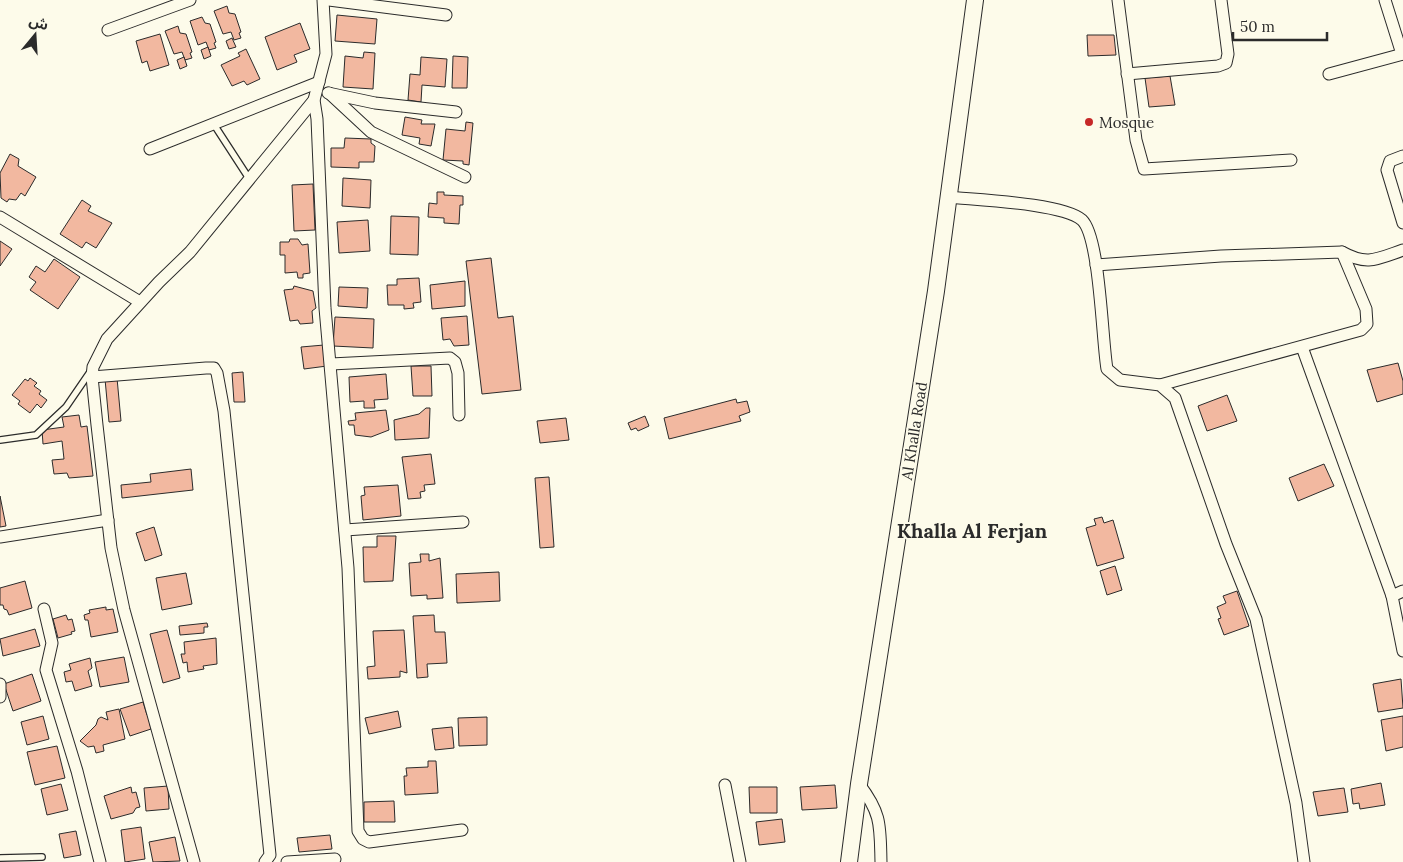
<svg xmlns="http://www.w3.org/2000/svg" width="1403" height="862" font-family="Lora,'Noto Sans Arabic',serif">
  <style>
    .building { fill: #f2b8a0; stroke: #2b2b2b }
    .lines { fill: none; stroke-linecap: round; stroke-linejoin: round }
    .lane-casing { stroke: #2b2b2b; stroke-width: 8 }
    .street-casing { stroke: #2b2b2b; stroke-width: 13 }
    .secondary-casing { stroke: #2b2b2b; stroke-width: 18 }
    .lane { stroke: #fdfbea; stroke-width: 5.5 }
    .street { stroke: #fdfbea; stroke-width: 11 }
    .secondary { stroke: #fdfbea; stroke-width: 16 }
    .poi-dot { fill: #c62828; stroke: #fdfbea; stroke-width: 2 }
    .labels { text-anchor: middle; dominant-baseline: central; stroke-width: 4; stroke-linejoin: round; paint-order: stroke }
    .poi-label { font-size: 15px; fill: #2b2b2b; stroke: #fdfbea; text-anchor: start }
    .street-label { font-size: 15px; fill: #2b2b2b; stroke: #fdfbea }
    .district-label { font-size: 20px; font-weight: bold; fill: #2b2b2b; stroke: #fdfbea }
  </style>
  <rect width="100%" height="100%" fill="#fdfbea"/>
  <g class="building">
    <polygon points="227,6 229,13 235,14 241,32 239,33 241,38 234,40 231,32 223,34 214,11"/>
    <polygon points="337,15 377,19 375,44 335,41"/>
    <polygon points="202,17 205,23 210,24 216,42 214,43 216,48 209,50 206,42 198,45 190,21"/>
    <polygon points="300,23 310,49 294,55 297,62 277,70 265,37"/>
    <polygon points="178,26 180,33 186,34 192,52 190,53 192,58 185,60 182,52 174,54 165,31"/>
    <polygon points="160,34 169,65 150,71 147,61 142,63 136,41"/>
    <polygon points="1087,35 1114,35 1116,55 1088,56"/>
    <polygon points="232,38 236,47 229,49 226,41"/>
    <polygon points="208,47 211,56 204,59 201,50"/>
    <polygon points="246,49 260,79 247,85 244,81 232,86 221,65 240,56 238,53"/>
    <polygon points="364,52 375,53 373,89 343,87 345,56 363,58"/>
    <polygon points="453,56 468,57 467,88 452,88"/>
    <polygon points="184,57 187,66 180,69 177,60"/>
    <polygon points="421,57 447,59 445,87 422,85 421,102 408,100 410,74 420,75"/>
    <polygon points="1170,76 1175,105 1149,107 1145,78"/>
    <polygon points="405,117 422,120 421,124 435,124 431,146 419,144 420,138 402,135"/>
    <polygon points="466,122 473,123 469,165 463,164 463,161 443,160 446,129 465,131"/>
    <polygon points="345,138 371,139 371,143 375,146 374,162 359,162 359,168 331,167 331,148 344,148"/>
    <polygon points="10,154 19,159 18,166 36,177 25,196 21,193 16,200 9,199 7,202 1,198 0,173"/>
    <polygon points="343,178 371,180 370,208 342,206"/>
    <polygon points="313,184 315,230 294,231 292,185"/>
    <polygon points="437,192 444,192 444,195 463,196 463,205 460,205 459,224 444,223 444,218 428,217 429,203 437,204"/>
    <polygon points="82,200 91,206 88,211 112,223 96,248 86,242 82,248 60,234"/>
    <polygon points="391,216 419,217 418,255 390,254"/>
    <polygon points="368,220 370,251 339,253 337,222"/>
    <polygon points="290,239 298,239 302,245 308,244 310,273 303,274 303,278 298,278 297,272 285,273 285,255 280,255 280,242 289,242"/>
    <polygon points="0,241 12,249 0,266"/>
    <polygon points="491,258 498,318 513,316 521,390 482,394 466,261"/>
    <polygon points="54,259 80,277 58,309 30,290 36,282 29,277 36,266 45,272"/>
    <polygon points="419,278 421,302 413,303 414,308 404,309 404,305 388,305 387,285 397,285 397,279"/>
    <polygon points="465,281 465,306 432,309 430,285"/>
    <polygon points="294,286 313,291 316,308 312,311 313,323 300,324 298,320 290,321 284,290 293,289"/>
    <polygon points="339,287 368,288 367,308 338,306"/>
    <polygon points="467,316 469,345 454,346 450,339 443,340 441,318"/>
    <polygon points="335,317 374,319 373,348 333,346"/>
    <polygon points="324,345 327,366 304,369 301,347"/>
    <polygon points="1398,363 1403,381 1403,394 1377,402 1367,370"/>
    <polygon points="411,366 431,366 432,396 413,396"/>
    <polygon points="243,372 245,402 234,402 232,373"/>
    <polygon points="386,374 388,399 374,400 375,408 364,408 364,401 350,402 349,377"/>
    <polygon points="30,378 37,383 34,386 41,391 39,394 47,400 41,408 37,404 30,413 18,404 20,401 12,395 25,379 28,381"/>
    <polygon points="117,378 121,421 109,422 105,379"/>
    <polygon points="1227,395 1237,421 1207,431 1198,406"/>
    <polygon points="736,399 737,403 747,401 750,412 739,416 741,421 669,439 664,418"/>
    <polygon points="426,408 430,408 429,438 395,440 394,420 419,414"/>
    <polygon points="386,410 389,430 371,437 355,435 354,425 349,425 348,421 356,420 355,413"/>
    <polygon points="79,415 81,427 87,426 93,476 69,478 67,473 54,474 52,460 64,459 62,441 43,444 42,430 64,427 62,417"/>
    <polygon points="645,416 649,426 638,431 636,428 631,430 628,423"/>
    <polygon points="566,418 569,440 540,443 537,421"/>
    <polygon points="431,454 435,484 424,485 425,491 420,492 421,498 408,499 402,457"/>
    <polygon points="1324,464 1334,486 1298,501 1289,478"/>
    <polygon points="191,469 193,490 122,498 121,485 151,482 150,474"/>
    <polygon points="549,477 554,547 540,548 535,478"/>
    <polygon points="398,485 401,516 363,520 361,496 365,495 364,487"/>
    <polygon points="0,496 6,526 0,527"/>
    <polygon points="1102,517 1104,523 1113,520 1124,558 1097,566 1086,528 1096,525 1094,519"/>
    <polygon points="154,527 162,555 145,561 136,533"/>
    <polygon points="377,536 396,536 393,581 364,582 363,547 377,547"/>
    <polygon points="420,554 429,554 429,561 440,558 443,598 427,599 427,595 411,596 409,563 421,562"/>
    <polygon points="1115,566 1122,590 1107,595 1100,571"/>
    <polygon points="499,572 500,601 457,603 456,574"/>
    <polygon points="186,573 192,604 162,610 156,578"/>
    <polygon points="25,581 32,608 9,615 7,610 4,609 3,605 0,605 0,588"/>
    <polygon points="1237,591 1249,626 1224,635 1218,619 1221,618 1217,607 1226,603 1223,596"/>
    <polygon points="106,607 106,610 113,609 118,632 91,637 88,620 85,620 84,615 90,613 89,610"/>
    <polygon points="66,615 68,620 72,619 75,631 71,632 72,634 58,638 53,619"/>
    <polygon points="434,615 435,632 445,632 447,663 427,664 428,677 417,678 413,616"/>
    <polygon points="207,623 208,627 204,627 204,633 180,635 179,626"/>
    <polygon points="35,629 40,646 3,656 0,639"/>
    <polygon points="167,630 180,678 163,683 150,634"/>
    <polygon points="404,630 407,673 400,671 400,677 368,679 367,667 375,666 373,631"/>
    <polygon points="216,638 217,664 203,666 204,669 188,672 187,662 183,663 181,654 185,654 184,642"/>
    <polygon points="124,657 129,682 100,687 95,662"/>
    <polygon points="90,658 92,668 88,671 92,686 75,691 72,681 66,682 64,672 71,670 69,664"/>
    <polygon points="32,674 41,701 13,711 4,684"/>
    <polygon points="1401,679 1403,708 1378,712 1373,684"/>
    <polygon points="143,702 147,715 150,715 151,719 149,720 151,729 130,736 120,709"/>
    <polygon points="119,709 125,739 103,745 104,751 96,753 94,746 88,747 80,741 96,725 98,719 101,717 108,720 106,712"/>
    <polygon points="398,711 401,727 369,734 365,718"/>
    <polygon points="43,716 49,739 27,745 21,722"/>
    <polygon points="1403,716 1403,747 1386,751 1381,720"/>
    <polygon points="487,717 487,745 459,746 458,718"/>
    <polygon points="452,727 454,748 435,750 432,729"/>
    <polygon points="57,746 65,778 35,785 27,752"/>
    <polygon points="428,761 436,761 438,793 405,795 404,776 407,776 406,768 428,767"/>
    <polygon points="1381,783 1385,805 1360,809 1359,803 1353,804 1351,789"/>
    <polygon points="61,784 68,810 47,815 41,789"/>
    <polygon points="835,785 837,808 802,810 800,787"/>
    <polygon points="168,786 169,809 146,811 144,788"/>
    <polygon points="131,787 132,793 136,792 140,807 136,808 133,813 111,819 104,796"/>
    <polygon points="749,787 777,787 777,813 750,813"/>
    <polygon points="1344,788 1348,812 1318,816 1313,792"/>
    <polygon points="394,801 395,822 364,822 364,802"/>
    <polygon points="782,819 785,842 759,845 756,822"/>
    <polygon points="141,827 145,859 125,862 121,830"/>
    <polygon points="76,831 81,855 64,858 59,834"/>
    <polygon points="330,835 332,849 299,852 297,838"/>
    <polygon points="175,837 180,861 153,862 149,842"/>
  </g>
  <g class="lines">
    <defs>
      <g id="lane">
        <polyline points="213,123 250,180"/>
        <polyline points="0,440 36,435 66,407 90,372"/>
        <polyline points="0,858 42,857"/>
      </g>
      <g id="street">
        <polyline points="323,0 326,54 314,100 317,119 325,308 348,568 358,831 363,839 369,842 462,830"/>
        <polyline points="329,0 446,15"/>
        <polyline points="1118,0 1136,140 1144,169 1291,160"/>
        <polyline points="1385,0 1402,54"/>
        <polyline points="108,30 190,0"/>
        <polyline points="1127,74 1218,66 1226,63 1228,54 1221,0"/>
        <polyline points="1329,74 1403,54"/>
        <polyline points="328,93 375,103 456,112"/>
        <polyline points="329,93 371,132 465,177"/>
        <polyline points="150,149 319,82"/>
        <polyline points="1403,156 1390,161 1387,170 1403,223"/>
        <path d="M948,197C976,200 1062,203 1082,220C1100,237 1102,340 1107,369L1120,380L1160,385L1175,398L1226,544L1256,619L1296,803L1304,862"/>
        <polyline points="0,217 140,302"/>
        <path d="M1096,265L1221,256L1342,252C1367,266 1377,259 1403,250"/>
        <polyline points="1302,347 1392,596"/>
        <polyline points="331,364 450,358 455,362 458,373 459,415"/>
        <polyline points="92,377 206,368 214,368 217,373 224,411 270,855 265,862"/>
        <polyline points="1160,385 1361,330 1367,324 1366,309 1342,252"/>
        <polyline points="345,530 463,522"/>
        <polyline points="0,537 108,520"/>
        <polyline points="1403,591 1392,596 1403,651"/>
        <polyline points="44,609 52,643 46,670 77,771 100,862"/>
        <polyline points="0,684 0,697"/>
        <path d="M859,784C882,814 880,826 881,862"/>
        <polyline points="725,785 740,862"/>
        <polyline points="194,862 124,610 111,548 97,425 92,377 93,367 107,339 159,282 190,252 314,100"/>
        <polyline points="287,862 335,859"/>
      </g>
      <polyline id="secondary" points="849,862 859,784 936,291 975,0"/>
    </defs>
    <use href="#lane" class="lane-casing"/>
    <use href="#street" class="street-casing"/>
    <use href="#secondary" class="secondary-casing"/>
    <use href="#lane" class="lane"/>
    <use href="#street" class="street"/>
    <use href="#secondary" class="secondary"/>
  </g>
  <circle class="poi-dot" cx="1089" cy="122" r="5"/>
  <g class="labels">
    <g class="poi-label">
      <text x="1099" y="122">Mosque</text>
    </g>
    <g class="street-label">
      <text transform="translate(914 431) rotate(-81)">Al Khalla Road</text>
    </g>
    <g class="district-label">
      <text x="972" y="530">Khalla Al Ferjan</text>
    </g>
  </g>
  <g transform="translate(35 35) rotate(18)" stroke="#fdfbea" stroke-width="4" paint-order="stroke">
  <path d="M0-4L9 19L0 12L-9 19Z" fill="#2b2b2b"/>
  <text y="-8" font-size="14" font-weight="bold" text-anchor="middle" fill="#2b2b2b">ش</text>
  </g>
  <path d="M1233 32v8h94v-8" fill="none" stroke="#2b2b2b" stroke-width="2.5"/>
  <text x="1240" y="32" font-size="15" fill="#2b2b2b" stroke="#fdfbea" stroke-width="4" paint-order="stroke">50 m</text>
</svg>
